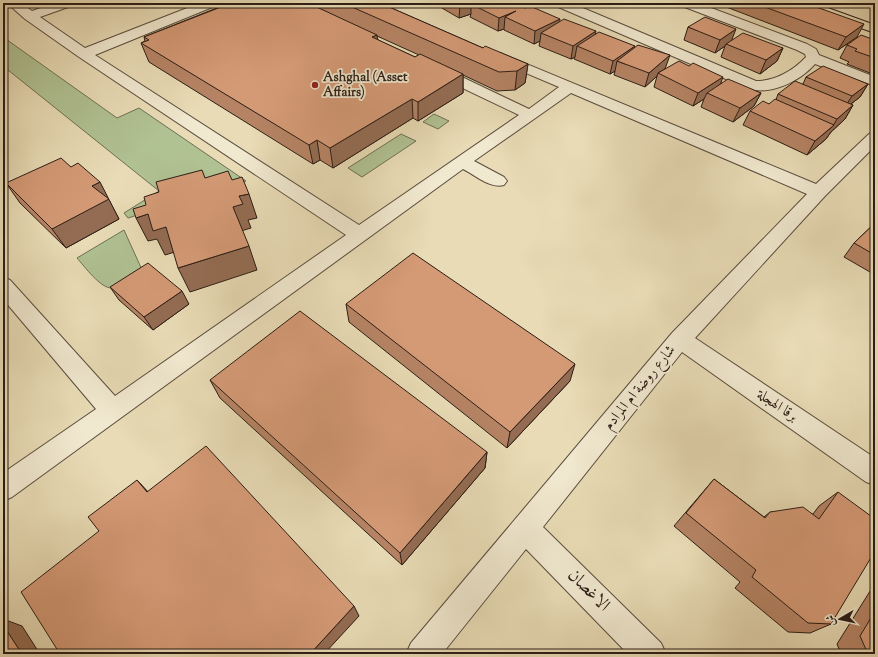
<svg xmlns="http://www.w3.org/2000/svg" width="878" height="657" font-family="'Sorts Mill Goudy',Amiri,serif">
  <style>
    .green { fill: #b0c192; stroke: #6e6f54 }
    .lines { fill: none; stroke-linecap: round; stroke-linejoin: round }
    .minor-casing { stroke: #5a4c3d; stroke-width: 2 }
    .major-casing { stroke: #2b1d15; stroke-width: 2 }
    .minor { fill: #f0e8cf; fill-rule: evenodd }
    .major { fill: #e8dbb5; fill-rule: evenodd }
    .wall { fill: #b68465; stroke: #2b1d15; fill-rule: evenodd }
    .shaded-wall { fill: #946c53; stroke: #2b1d15 }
    .building { fill: #d49a76; stroke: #2b1d15 }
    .poi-dot { fill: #8f2418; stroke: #f0e8cf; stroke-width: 1.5 }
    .labels { text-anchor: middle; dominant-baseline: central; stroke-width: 3.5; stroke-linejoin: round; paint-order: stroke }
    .far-poi-label { font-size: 13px; font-weight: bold; fill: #2b1d15; stroke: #f0e8cf; text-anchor: start }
    .street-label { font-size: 15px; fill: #2b1d15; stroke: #f0e8cf }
    .near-street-label { font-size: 18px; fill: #2b1d15; stroke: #f0e8cf }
  </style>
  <rect width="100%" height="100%" fill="#e8dbb5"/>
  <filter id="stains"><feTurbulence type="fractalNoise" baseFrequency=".005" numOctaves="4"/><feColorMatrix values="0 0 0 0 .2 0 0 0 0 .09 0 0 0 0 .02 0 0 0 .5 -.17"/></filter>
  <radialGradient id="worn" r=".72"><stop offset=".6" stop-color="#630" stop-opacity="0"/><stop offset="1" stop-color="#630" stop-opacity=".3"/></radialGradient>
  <g class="green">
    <polygon points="3,37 117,118 139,108 246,181 128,218 124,213 159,191 3,66"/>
    <polygon points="434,114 449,121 438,129 423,122"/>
    <polygon points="401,134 416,141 362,177 348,168"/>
    <path d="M124,230L143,272C135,277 121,288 112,288C101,289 84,266 77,258Z"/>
  </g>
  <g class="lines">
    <defs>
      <g id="minor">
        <path d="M7,3H21L32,11L55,3H73L71,6L40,17L85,48L200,3H217L215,6L95,55L359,225L519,115L431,73L429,70L431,67H441L529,109L559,87L495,60L493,57L495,54L500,53L816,184L869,134L875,132V146L825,196L695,338L875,458V485L866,482L682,352L543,527L661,643L666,654H628L526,549L442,654H406L411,643L672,333L807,194L571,93L474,161L504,177L507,181L504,185C490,189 475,175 463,169L12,497L3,501V473L96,409L3,299V277L10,280L115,396L346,235L79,57L25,19Z"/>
        <path d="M554,3H571L756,81C775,81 793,71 806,57L805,54L797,50L682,6L680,3H698L807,44L816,49L819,55L875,77V86L815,64C800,81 772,95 749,89L556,6Z"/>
      </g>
      <polygon id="major" points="796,3 814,3 875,25 875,33 798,6"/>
    </defs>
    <use href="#minor" class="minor-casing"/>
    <use href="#major" class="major-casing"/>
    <use href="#minor" class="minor"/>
    <use href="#major" class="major"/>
  </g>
  <g class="wall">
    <path d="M218,3H380L483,48L528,64L525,83L515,90L497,91L463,75V93L418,121L413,118L333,168L320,160L313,164L149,62L141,43L145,41L144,37L219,7ZM377,36L419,55L415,57L378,40Z"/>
    <polygon points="435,3 515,3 559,22 596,34 665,69 761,93 754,106 733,122 701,107 704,99 693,106 654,87 657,76 645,87 614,75 615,71 610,74 574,59 575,57 571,59 539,46 540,41 534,44 504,30 504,29 498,31 470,17 471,14 459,18 435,4"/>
    <polygon points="716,3 805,3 857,37 838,50"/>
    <polygon points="688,27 732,40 783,48 777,61 760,74 721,57 725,46 715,53 684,40"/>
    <polygon points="875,40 875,75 847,64 849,62 840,58 847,45"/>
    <polygon points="806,77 868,84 860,97 851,104 853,105 845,119 831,132 826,139 807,155 743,125 750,111 769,104 776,100 778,94 803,84"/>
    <polygon points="6,183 110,201 110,202 119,219 66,248 20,203"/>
    <polygon points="875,223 875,267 870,272 844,257 854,243"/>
    <polygon points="110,287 189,304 153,330 119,300"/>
    <polygon points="346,304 570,381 507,448 349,322"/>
    <polygon points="210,380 487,452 485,468 402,565 220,398"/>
    <polygon points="714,479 764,517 770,512 813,514 819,506 838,492 831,624 810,633 788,632 735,588 740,582 674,526"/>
    <polygon points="875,587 875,654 841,654 837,644 872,588"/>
  </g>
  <g class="shaded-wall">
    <polygon points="466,3 485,3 471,4 471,14 459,18 460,5"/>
    <polygon points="516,11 505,17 504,29 498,31 499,18"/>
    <polygon points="560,19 558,32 541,33 540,41 534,44 535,31"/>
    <polygon points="864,24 857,37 838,50 846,37"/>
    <polygon points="736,29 731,42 726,44 725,46 715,53 720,40"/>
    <polygon points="596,31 593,45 577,46 575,57 571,59 573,46"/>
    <polygon points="377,35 379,53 372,37"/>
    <polygon points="635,46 625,64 617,61 615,71 610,74 613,61"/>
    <polygon points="783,48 777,61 760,74 766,60"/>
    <polygon points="670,55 665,69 658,73 657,76 645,87 649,73"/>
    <polygon points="528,64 525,83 515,90 517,71"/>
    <polygon points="463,74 463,93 418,121 418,102"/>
    <polygon points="723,77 718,91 707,93 704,99 693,106 698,93"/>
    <polygon points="868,84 860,97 843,110 852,96"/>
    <polygon points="761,93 754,106 733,122 740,108"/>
    <polygon points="412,99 413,118 333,168 330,148"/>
    <polygon points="853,105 845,119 831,132 826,139 807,155 815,141 833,126 837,119"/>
    <polygon points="317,140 320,160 313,164 309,145"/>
    <polygon points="100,182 119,219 66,248 52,229 92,186"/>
    <polygon points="249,194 257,218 248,220 251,228 241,231 233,207 239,196"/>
    <polygon points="148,214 166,227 178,251 165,255 157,239 148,241 136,218"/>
    <polygon points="249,246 257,270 190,292 178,268"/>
    <polygon points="182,291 189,304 153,330 144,317"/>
    <polygon points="575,364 570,381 507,448 510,432"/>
    <polygon points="487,452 485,468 402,565 400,553"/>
    <polygon points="137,480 151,495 147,492"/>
    <polygon points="354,606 359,616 324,654 310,654"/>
    <polygon points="3,619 22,626 40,654 22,654 3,625"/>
  </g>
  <g class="building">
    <polygon points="222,3 308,3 377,35 372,37 415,57 420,54 463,74 418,102 412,99 330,148 317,140 309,145 141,43 149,40 144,37 226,5"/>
    <polygon points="343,3 380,3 483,48 485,46 528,64 517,71 499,72"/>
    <polygon points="455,3 466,3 460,5"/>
    <polygon points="474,3 515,3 525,8 530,6 560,19 535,31 505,17 516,11 499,18 471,4"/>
    <polygon points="754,3 805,3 864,24 846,37"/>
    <polygon points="705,17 736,29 720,40 688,27"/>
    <polygon points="564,19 596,31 573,46 541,33"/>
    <polygon points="599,32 635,46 613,61 577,46"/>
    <polygon points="743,33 783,48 766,60 726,44"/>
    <polygon points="861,35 875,40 875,58 855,51 857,49 847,45"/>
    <polygon points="638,45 670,55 649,73 617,61"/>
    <polygon points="679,61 689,66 693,63 723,77 698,93 658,73"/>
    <polygon points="823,66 868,84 852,96 806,77"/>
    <polygon points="728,79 761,93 740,108 707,93"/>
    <polygon points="795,81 853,105 837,119 778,94"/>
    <polygon points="775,99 834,125 815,141 750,111 763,101 769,104"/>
    <polygon points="61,158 71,167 78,163 100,182 92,186 109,199 52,229 6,183"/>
    <polygon points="202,170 205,178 228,171 232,180 242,177 249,194 239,196 243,204 233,207 249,246 178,268 166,227 153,231 148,214 136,218 133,209 146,205 144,197 159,192 156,182"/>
    <polygon points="875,223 875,255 854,243"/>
    <polygon points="413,253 575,364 510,432 346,304"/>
    <polygon points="148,263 182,291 144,317 110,287"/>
    <polygon points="300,311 487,452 400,553 210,380"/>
    <polygon points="206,446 354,606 310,654 60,654 21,592 99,531 88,517 137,480 147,492"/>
    <polygon points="714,479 765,518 770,512 803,507 819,519 838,492 875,519 875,551 831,624 808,623 752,577 756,570 686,513"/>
    <polygon points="875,611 875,654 868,654 860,636"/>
    <polygon points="3,625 22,654 3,654"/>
  </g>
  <circle class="poi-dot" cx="315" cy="85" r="4"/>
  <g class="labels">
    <g class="far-poi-label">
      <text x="323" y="78">Ashghal (Asset<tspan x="323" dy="15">Affairs)</tspan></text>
    </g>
    <g class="street-label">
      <text transform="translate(640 388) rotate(-51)">شارع روضة ام المرادم</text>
      <text transform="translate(777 406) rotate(34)">برقا الهجلة</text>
    </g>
    <g class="near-street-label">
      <text transform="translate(588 591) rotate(45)">الاغصان</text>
    </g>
  </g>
  <rect width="878" height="657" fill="none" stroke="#e8dbb5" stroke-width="16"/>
  <rect x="4" y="4" width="870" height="649" fill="none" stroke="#2b1d15" stroke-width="2"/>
  <rect x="8" y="8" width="862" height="641" fill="none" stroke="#2b1d15"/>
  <g transform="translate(840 619) rotate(261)" stroke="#f0e8cf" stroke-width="3" paint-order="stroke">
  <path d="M0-3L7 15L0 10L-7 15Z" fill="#2b1d15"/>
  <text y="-6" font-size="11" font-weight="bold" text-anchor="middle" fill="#2b1d15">ش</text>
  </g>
  <rect width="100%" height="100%" filter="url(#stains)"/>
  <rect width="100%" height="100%" fill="url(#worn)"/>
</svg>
